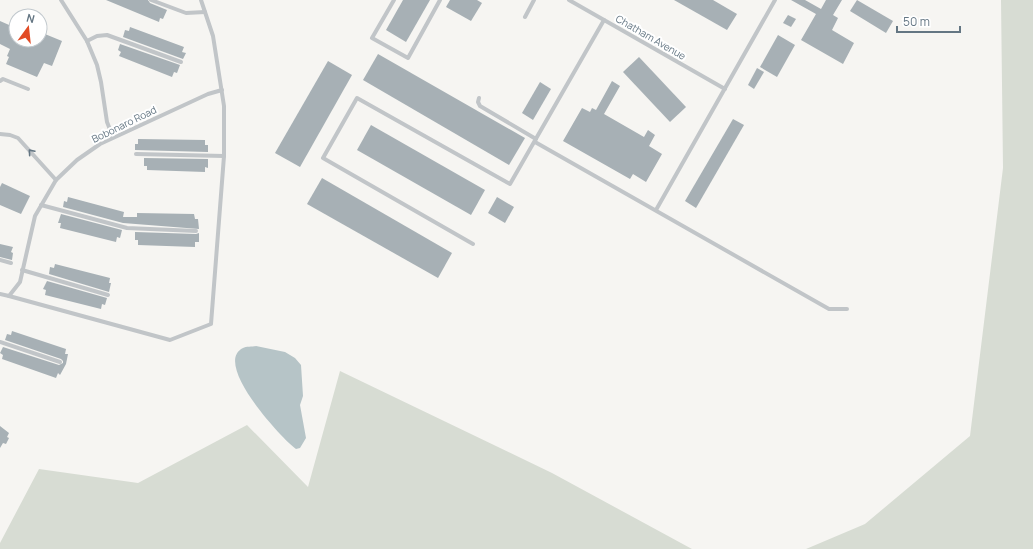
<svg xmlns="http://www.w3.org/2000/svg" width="1033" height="549" font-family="Manrope,sans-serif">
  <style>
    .green { fill: #d7dcd3 }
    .water { fill: #b6c4c7 }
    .building { fill: #a7b0b5 }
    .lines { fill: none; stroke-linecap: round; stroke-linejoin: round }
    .lane { stroke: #c1c5c8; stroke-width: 4 }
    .oneway { stroke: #647683 }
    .labels { text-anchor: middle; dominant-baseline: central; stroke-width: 4; stroke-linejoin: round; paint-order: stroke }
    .street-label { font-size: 10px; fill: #647683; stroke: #fff }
  </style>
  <rect width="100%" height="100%" fill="#f6f5f2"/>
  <g class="green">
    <polygon points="1001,0 1033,0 1033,549 806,549 865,524 970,436 1003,168"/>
    <polygon points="340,371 552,473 692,549 0,549 0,543 39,469 138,483 247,425 308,487"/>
  </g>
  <path class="water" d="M256,346L285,352L295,358L301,365L303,396L300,405L306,438L300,448L296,449C281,438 212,363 243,348C246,346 252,347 256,346Z"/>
  <g class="building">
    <polygon points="106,0 148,0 150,3 167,10 163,19 160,18 159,22"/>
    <polygon points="403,0 430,0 406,42 386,30"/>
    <polygon points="450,0 477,0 482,3 471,21 446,7"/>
    <polygon points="674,0 713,0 737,14 727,30"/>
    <polygon points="791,0 805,0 821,9 826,0 842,0 833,15 838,18 832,30 854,43 843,64 801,40 816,14"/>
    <polygon points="857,0 893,21 886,33 850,11"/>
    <polygon points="788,15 796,19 791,27 783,23"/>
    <polygon points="0,21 16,28 16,40 40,40 40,32 62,41 52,66 44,63 37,77 6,64 9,57 7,56 10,49 0,44"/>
    <polygon points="130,27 184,47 182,52 186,53 183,59 123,37 125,30 129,31"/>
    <polygon points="778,35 795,45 777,77 760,67"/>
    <polygon points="120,44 180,65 177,73 174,72 172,77 119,56 121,52 118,50"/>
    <polygon points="378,54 525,138 509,165 363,80"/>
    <polygon points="639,57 686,107 670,122 623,72"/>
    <polygon points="328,61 352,75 300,167 275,153"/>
    <polygon points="757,68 764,72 754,89 748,85"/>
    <polygon points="612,81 620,86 604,114 644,137 648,130 655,135 649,146 662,154 646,182 633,174 630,179 563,141 582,108 590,112 592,108 596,110"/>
    <polygon points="540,82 551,89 533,120 522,113"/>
    <polygon points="733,119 744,125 696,208 685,201"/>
    <polygon points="371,125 485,190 471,215 357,150"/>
    <polygon points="138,139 205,140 205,145 208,145 208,152 135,150 135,144 138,144"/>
    <polygon points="144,158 208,159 208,168 205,167 205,172 147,170 147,166 144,166"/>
    <polygon points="322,178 452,253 438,278 307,204"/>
    <polygon points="2,183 30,196 21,214 0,205 0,187"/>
    <polygon points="68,197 124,212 123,217 137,217 137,213 194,214 195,219 198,219 199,229 123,223 63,207 64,201 67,202"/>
    <polygon points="497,197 514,207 505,223 488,213"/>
    <polygon points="61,214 122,230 120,238 117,237 116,242 60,228 61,223 58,223"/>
    <polygon points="135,232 196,234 199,233 199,242 195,242 195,247 138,245 138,240 135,240"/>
    <polygon points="0,244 13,247 11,252 13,253 12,260 0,257"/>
    <polygon points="55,264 110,278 109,283 111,283 109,292 49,274 50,267 54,268"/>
    <polygon points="47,281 107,298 105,305 102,304 101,309 45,295 46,290 43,289"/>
    <polygon points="12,331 66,349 65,354 68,354 66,364 60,375 58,373 56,378 2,359 3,355 0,353 3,347 59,365 63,363 63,361 61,359 5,340 7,334 11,335"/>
    <polygon points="0,426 9,433 7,437 9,438 6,444 3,443 0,448"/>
  </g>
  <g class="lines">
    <g class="lane">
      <polyline points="61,0 87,41 97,65 101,82 107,122 113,137"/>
      <polyline points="151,0 186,13 205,12"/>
      <polyline points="394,0 372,38 408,58 440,0"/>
      <polyline points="569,0 725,89"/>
      <polyline points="525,17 534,0"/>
      <polyline points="87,41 97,36 107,35 181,62"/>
      <polyline points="0,81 3,79 28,89"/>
      <polyline points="479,98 478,102 480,106 536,139"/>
      <polyline points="0,134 10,135 18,138 56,180"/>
      <polyline points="535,142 829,309 847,309"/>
      <polyline points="136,154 224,156"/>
      <polyline points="41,205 127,228 196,231"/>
      <polyline points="656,210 775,0"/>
      <polyline points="473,244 323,158 357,98 510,184 604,20"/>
      <polyline points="0,260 11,263"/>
      <polyline points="22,270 108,295"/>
      <polyline points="0,294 9,296 20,282 35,216 56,180 77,160 100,144 208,94 222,90"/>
      <polyline points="9,296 170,340 211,324 224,156 224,106 213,36 201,0"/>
      <polyline points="0,342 60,362"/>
    </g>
  </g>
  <defs><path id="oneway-chevron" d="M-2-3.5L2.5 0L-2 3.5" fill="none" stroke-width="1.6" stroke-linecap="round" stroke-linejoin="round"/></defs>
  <use class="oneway" href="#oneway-chevron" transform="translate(31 152) rotate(-131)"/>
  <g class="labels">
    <g class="street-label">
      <text transform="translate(651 37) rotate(30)">Chatham Avenue</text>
      <text transform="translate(124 124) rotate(-26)">Bobonaro Road</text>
    </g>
  </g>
  <g transform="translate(28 28) rotate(15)"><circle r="19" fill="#ffffff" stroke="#c1c8cd"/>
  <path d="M0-3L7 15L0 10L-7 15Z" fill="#e24b25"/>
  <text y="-6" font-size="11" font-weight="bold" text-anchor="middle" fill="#647683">N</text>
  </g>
  <path d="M897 26v6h63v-6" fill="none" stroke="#647683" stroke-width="2"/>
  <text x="903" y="26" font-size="12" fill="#647683" stroke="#ffffff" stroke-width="3" paint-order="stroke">50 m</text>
</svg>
